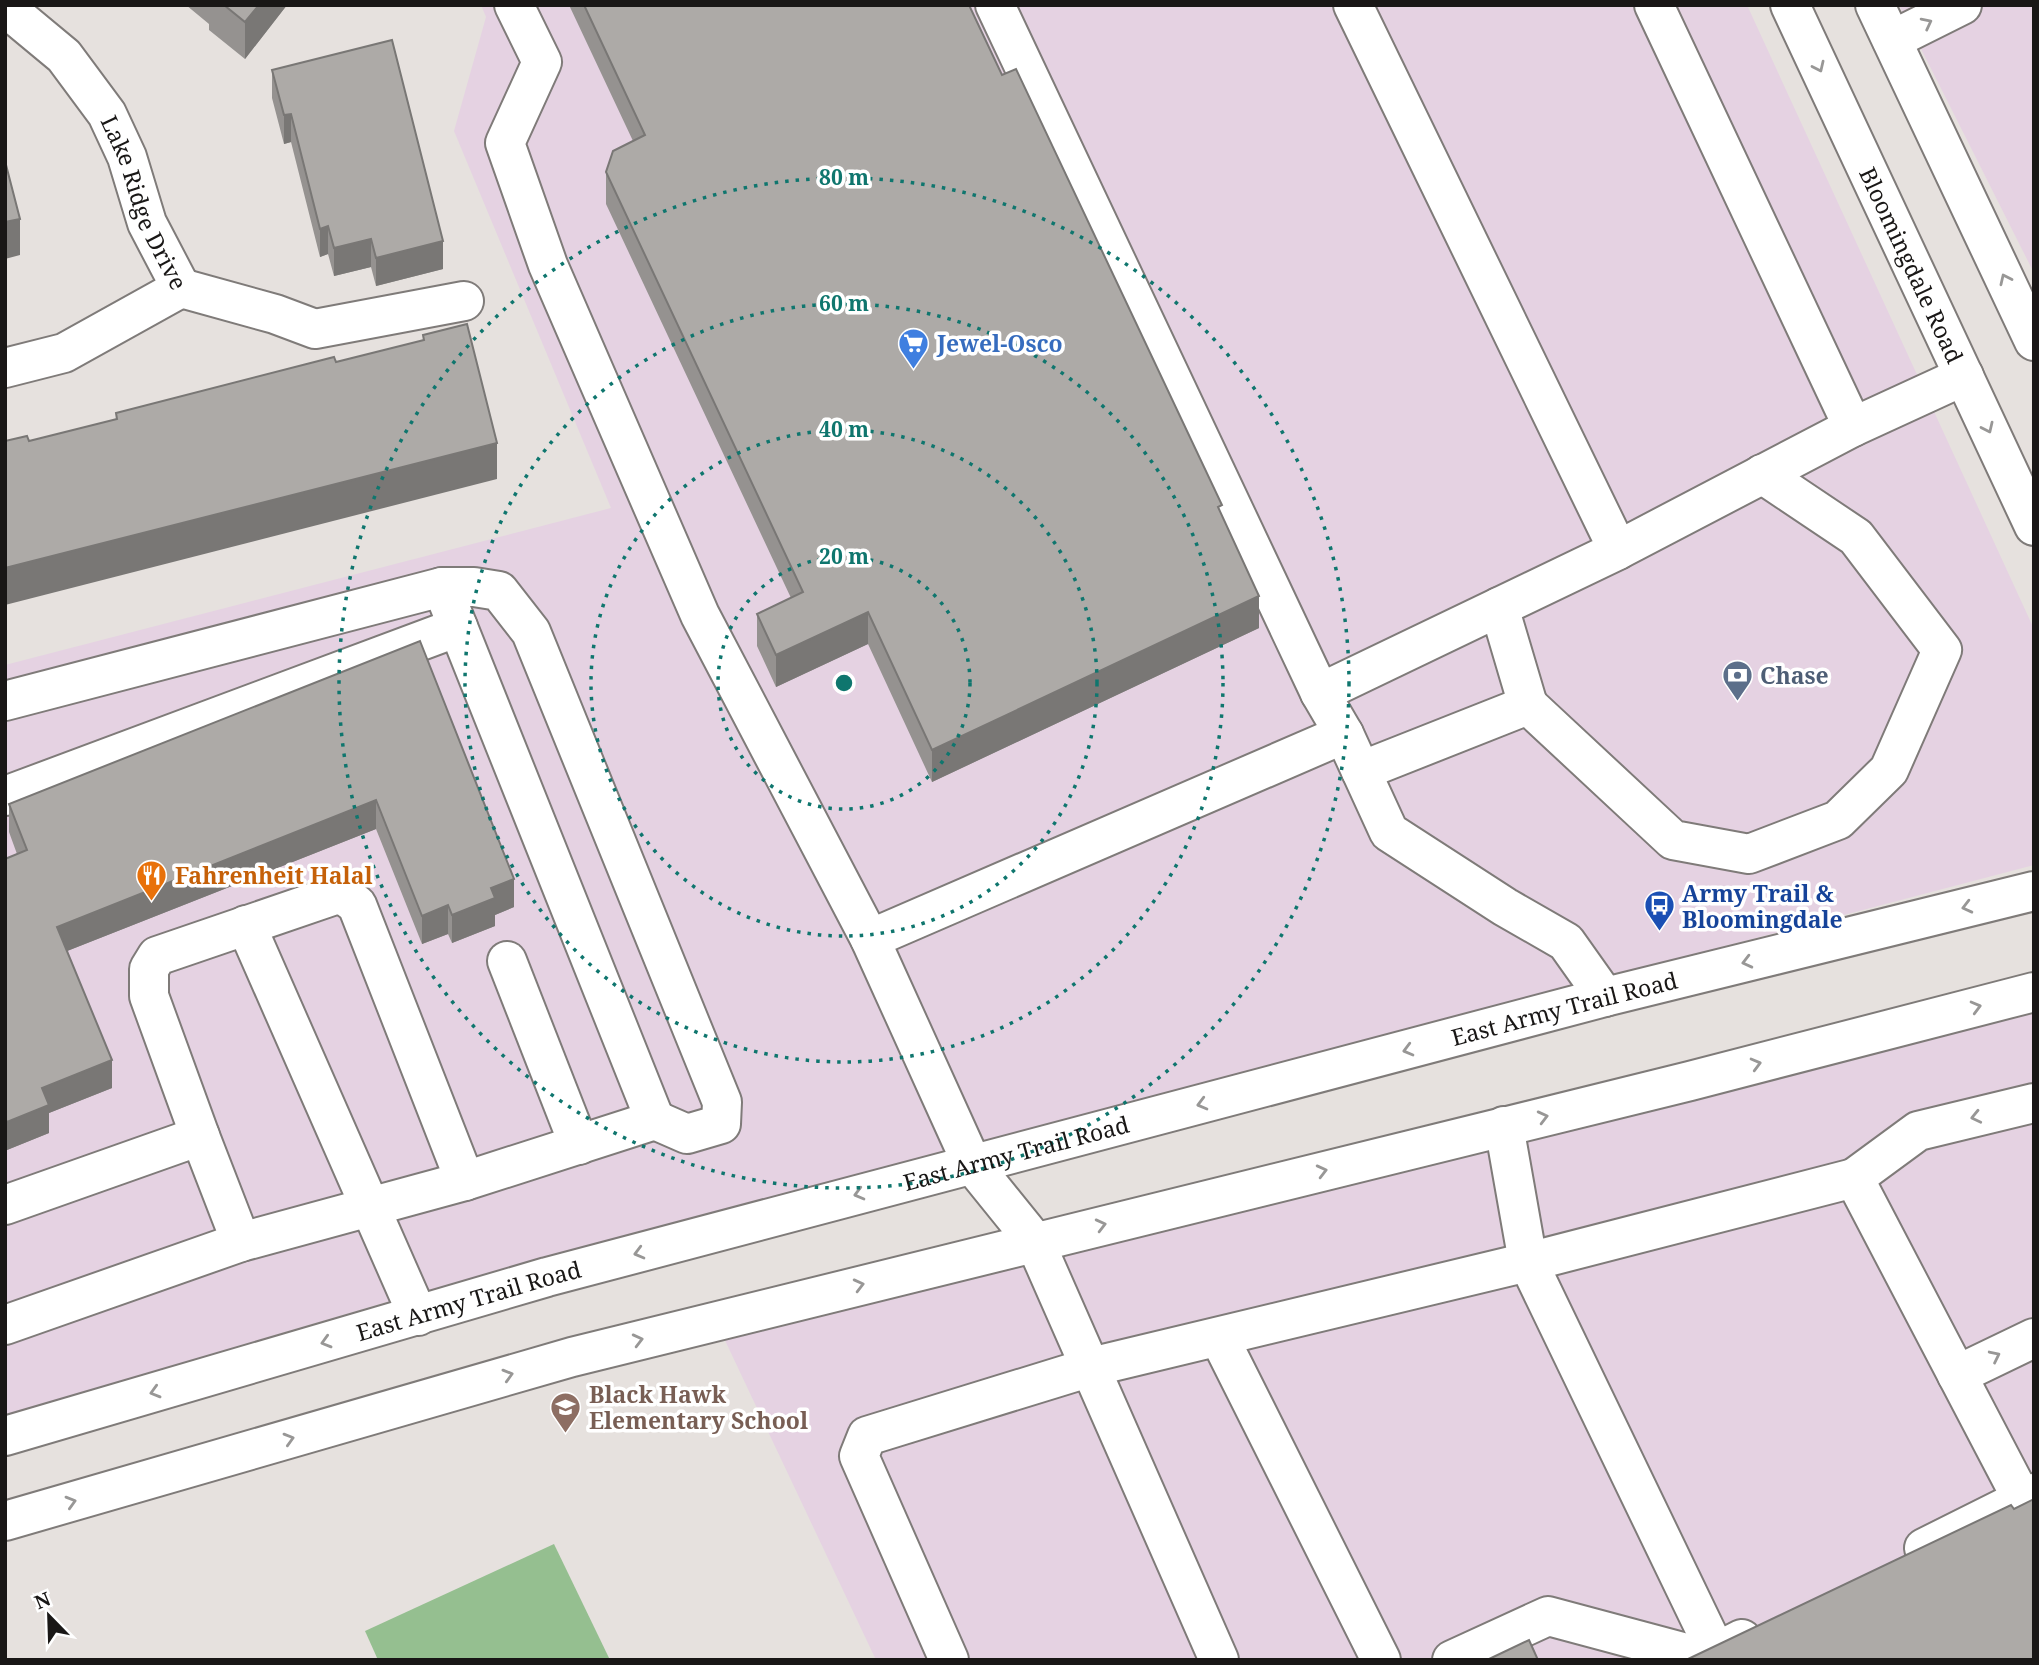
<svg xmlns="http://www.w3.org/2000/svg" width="2039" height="1665" font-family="'Noto Serif',serif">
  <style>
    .commercial { fill: #e5d2e2 }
    .pitch { fill: #95bf90 }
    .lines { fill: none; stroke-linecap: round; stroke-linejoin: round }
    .minor-casing { stroke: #7f7b79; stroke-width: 42 }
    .major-casing { stroke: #7f7b79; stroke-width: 42 }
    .minor { stroke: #fff; stroke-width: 38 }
    .major { stroke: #fff; stroke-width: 38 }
    .wall { fill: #959290 }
    .shaded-wall { fill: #797775 }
    .building { fill: #adaaa7; stroke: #797775; stroke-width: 2 }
    .oneway { stroke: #989796 }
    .ring { fill: none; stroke: #0f766e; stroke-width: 3.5; stroke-dasharray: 3.5 7 }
    .labels { text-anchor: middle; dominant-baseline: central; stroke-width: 7; stroke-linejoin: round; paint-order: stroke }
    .street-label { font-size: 23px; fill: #191716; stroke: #fff }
    .shop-label { font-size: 23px; font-weight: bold; fill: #366cbe; stroke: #fff; text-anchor: start }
    .service-label { font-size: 23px; font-weight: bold; fill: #4e5e75; stroke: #fff; text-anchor: start }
    .food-label { font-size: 23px; font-weight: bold; fill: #c56008; stroke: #fff; text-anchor: start }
    .transit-label { font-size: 23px; font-weight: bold; fill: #164399; stroke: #fff; text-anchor: start }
    .education-label { font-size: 23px; font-weight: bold; fill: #785e54; stroke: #fff; text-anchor: start }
    .centre { fill: #0f766e; stroke: #fff; stroke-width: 3.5 }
    .ring-label { font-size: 21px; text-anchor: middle; font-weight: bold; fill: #0f766e; stroke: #fff; stroke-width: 7; stroke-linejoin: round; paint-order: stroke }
  </style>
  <rect width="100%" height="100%" fill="#e6e1de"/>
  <g class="commercial">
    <polygon points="481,5 1747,5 2034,629 2034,865 944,1151 387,1302 5,1415 5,665 611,508 454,131 486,17"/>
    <polygon points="1899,5 2034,5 2034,273"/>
    <polygon points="2034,1009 2034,1660 876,1660 722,1334"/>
  </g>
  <polygon class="pitch" points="554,1544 610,1660 378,1660 365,1631"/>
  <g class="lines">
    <defs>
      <g id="minor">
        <polyline points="514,5 542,62 505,143 548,265 700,615 870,939 972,1164 1035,1242 1219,1660"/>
        <polyline points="995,5 1320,693"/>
        <polyline points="1353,5 1618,550 1320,693 1344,734 1389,832 1505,907 1566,942 1605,997"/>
        <polyline points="1654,5 1853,427"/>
        <path id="s1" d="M5,7L64,56L107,114L127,157L147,223L181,288L64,353L5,368"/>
        <polyline points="1892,40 1962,5"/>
        <polyline points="181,288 275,314 315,329 464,301"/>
        <polyline points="1618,550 1853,427 1964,376"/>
        <polyline points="442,587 474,587 499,591 531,632 722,1102 721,1124 687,1134 655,1120"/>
        <polyline points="1499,607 1528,705"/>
        <polyline points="5,701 442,587 655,1120 465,1181 241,1242 5,1325"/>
        <polyline points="1361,771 1528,705 1673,840 1749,854 1838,820 1889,770 1942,650 1856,537 1762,474"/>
        <polyline points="5,796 458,627"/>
        <polyline points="246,925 418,1316"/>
        <polyline points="870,939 1344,734"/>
        <polyline points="507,961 579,1145"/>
        <polyline points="1504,1126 1528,1262 1716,1652"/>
        <polyline points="200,1136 149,996 149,969 157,956 341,893 357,905 465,1181"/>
        <polyline points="1854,1178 1918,1131 2034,1103"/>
        <polyline points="5,1205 200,1136 241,1242"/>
        <polyline points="1219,1337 1381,1660"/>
        <polyline points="1957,1375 2034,1338"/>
        <polyline points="1924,1548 2034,1493"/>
        <polyline points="949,1660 859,1456 867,1436 1091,1367 1528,1262 1854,1178 2022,1499"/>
        <polyline points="1452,1660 1548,1616 1705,1658 1742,1639"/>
      </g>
      <g id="major">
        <path id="s2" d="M1790,5L2034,526"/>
        <polyline points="1875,5 2034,341"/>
        <path id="s3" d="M5,1436L547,1277L1605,997L2034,891"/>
        <polyline points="5,1521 572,1357 1690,1081 2034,992"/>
      </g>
    </defs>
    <use href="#minor" class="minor-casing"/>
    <use href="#major" class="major-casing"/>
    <use href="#minor" class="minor"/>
    <use href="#major" class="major"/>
  </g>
  <g class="wall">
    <polygon points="186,5 287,5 245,59 209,30 209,24"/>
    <polygon points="569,5 969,5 1002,75 1222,515 1259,628 932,782 868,644 776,687 757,646 757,614 791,598 606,204 606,172 633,141"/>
    <polygon points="272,70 443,269 376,286 371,267 334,276 328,254 320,257 291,142 284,144 272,98"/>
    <polygon points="420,641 514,907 495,915 495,926 452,943 448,934 422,944 376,829 67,951 112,1088 49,1113 49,1133 7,1150 5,1146 5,859 17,854 9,832 9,804"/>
  </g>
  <g class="shaded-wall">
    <polygon points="259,5 287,5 245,59 245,22"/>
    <polygon points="291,114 291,142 284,144 284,115"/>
    <polygon points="20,219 20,255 5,259 5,222"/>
    <polygon points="328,226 328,254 320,257 320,229"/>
    <polygon points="371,239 371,267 334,276 334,248"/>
    <polygon points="443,241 443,269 376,286 376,258"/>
    <polygon points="497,443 497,479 5,605 5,568"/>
    <polygon points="1259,596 1259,628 932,782 932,750"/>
    <polygon points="868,612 868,644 776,687 776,655"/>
    <polygon points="376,800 376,829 57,955 57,927"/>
    <polygon points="514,879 514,907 495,915 495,926 452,943 452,915 491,888"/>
    <polygon points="448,905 448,934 422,944 422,916"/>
    <polygon points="112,1060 112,1088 49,1113 49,1133 7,1150 7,1122 42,1088"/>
  </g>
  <g class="building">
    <polygon points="224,5 259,5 245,22"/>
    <polygon points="584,5 969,5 1002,75 1016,69 1222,505 1218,507 1259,596 932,750 868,612 776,655 757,614 803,592 606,172 613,151 645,135"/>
    <polygon points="392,40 443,241 376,258 371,239 334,248 328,226 320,229 291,114 284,115 272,70"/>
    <polygon points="5,161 20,219 5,222"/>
    <polygon points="467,324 497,443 5,568 5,441 27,436 29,441 117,419 116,413 334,357 336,362 424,340 423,335"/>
    <polygon points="420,641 514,879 491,888 495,898 452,915 448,905 422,916 376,800 57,927 112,1060 42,1088 49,1105 7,1122 5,1118 5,859 27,850 9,804"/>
    <polygon points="2034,1499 2034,1660 1686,1660 2011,1505 2014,1509"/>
    <polygon points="1529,1640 1538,1660 1487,1660"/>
  </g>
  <defs><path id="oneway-chevron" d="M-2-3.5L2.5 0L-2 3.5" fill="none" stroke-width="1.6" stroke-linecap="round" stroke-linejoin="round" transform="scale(1.75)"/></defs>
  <g class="oneway">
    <use href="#oneway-chevron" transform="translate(1927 23) rotate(-27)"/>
    <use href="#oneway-chevron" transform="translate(1819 67) rotate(65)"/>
    <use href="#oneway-chevron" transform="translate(2005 279) rotate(-115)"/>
    <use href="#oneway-chevron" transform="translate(1988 428) rotate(65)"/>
    <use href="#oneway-chevron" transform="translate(1967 907) rotate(166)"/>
    <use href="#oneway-chevron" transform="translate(1747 962) rotate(166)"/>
    <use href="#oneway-chevron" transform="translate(1976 1007) rotate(-15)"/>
    <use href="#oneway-chevron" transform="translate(1408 1050) rotate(165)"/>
    <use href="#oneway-chevron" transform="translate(1756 1064) rotate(-15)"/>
    <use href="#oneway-chevron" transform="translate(1202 1104) rotate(165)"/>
    <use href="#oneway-chevron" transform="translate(1543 1117) rotate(-14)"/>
    <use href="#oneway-chevron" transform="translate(1976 1117) rotate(167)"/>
    <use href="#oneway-chevron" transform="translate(1322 1171) rotate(-14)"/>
    <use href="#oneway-chevron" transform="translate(859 1194) rotate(165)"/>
    <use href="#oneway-chevron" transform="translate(1101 1225) rotate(-14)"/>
    <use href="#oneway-chevron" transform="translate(639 1253) rotate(165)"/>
    <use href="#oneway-chevron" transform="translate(859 1285) rotate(-14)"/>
    <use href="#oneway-chevron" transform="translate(638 1340) rotate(-14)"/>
    <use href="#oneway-chevron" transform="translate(326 1342) rotate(164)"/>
    <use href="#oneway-chevron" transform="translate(1995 1356) rotate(-26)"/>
    <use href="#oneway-chevron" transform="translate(508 1375) rotate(-16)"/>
    <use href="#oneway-chevron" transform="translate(155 1392) rotate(164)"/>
    <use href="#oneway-chevron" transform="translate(289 1439) rotate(-16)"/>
    <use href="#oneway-chevron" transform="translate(71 1502) rotate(-16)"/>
  </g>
  <g class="ring">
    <circle cx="844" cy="683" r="126"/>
    <circle cx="844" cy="683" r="253"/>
    <circle cx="844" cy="683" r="379"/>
    <circle cx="844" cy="683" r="505"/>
  </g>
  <defs>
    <symbol id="supermarket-pin" viewBox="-11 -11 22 30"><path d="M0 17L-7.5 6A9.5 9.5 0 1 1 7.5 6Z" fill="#3f7fe0" stroke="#fff"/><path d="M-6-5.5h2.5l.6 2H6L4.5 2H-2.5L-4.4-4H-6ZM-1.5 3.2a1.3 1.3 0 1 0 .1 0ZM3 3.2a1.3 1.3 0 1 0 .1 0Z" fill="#fff"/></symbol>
    <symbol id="bank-pin" viewBox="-11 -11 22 30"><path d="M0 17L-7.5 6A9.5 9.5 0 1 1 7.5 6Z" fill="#5c6f8a" stroke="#fff"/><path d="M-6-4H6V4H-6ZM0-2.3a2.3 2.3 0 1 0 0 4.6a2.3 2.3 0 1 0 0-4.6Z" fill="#fff"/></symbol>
    <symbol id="restaurant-pin" viewBox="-11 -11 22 30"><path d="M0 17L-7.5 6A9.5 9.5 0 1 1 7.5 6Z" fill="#e8710a" stroke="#fff"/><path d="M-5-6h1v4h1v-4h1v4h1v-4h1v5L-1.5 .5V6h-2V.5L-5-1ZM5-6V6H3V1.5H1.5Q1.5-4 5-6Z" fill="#fff"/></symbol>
    <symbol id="bus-pin" viewBox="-11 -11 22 30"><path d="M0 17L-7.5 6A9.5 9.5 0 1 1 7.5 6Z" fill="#1a4fb4" stroke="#fff"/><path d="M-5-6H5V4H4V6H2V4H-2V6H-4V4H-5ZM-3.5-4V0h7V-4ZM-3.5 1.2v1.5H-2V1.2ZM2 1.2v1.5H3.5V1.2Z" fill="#fff"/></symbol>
    <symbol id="school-pin" viewBox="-11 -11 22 30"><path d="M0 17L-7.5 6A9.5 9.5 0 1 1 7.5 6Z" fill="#8d6e63" stroke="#fff"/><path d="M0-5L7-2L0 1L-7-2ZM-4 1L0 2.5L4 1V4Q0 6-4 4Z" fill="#fff"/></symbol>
  </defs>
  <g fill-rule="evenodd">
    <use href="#supermarket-pin" x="896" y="326" width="35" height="47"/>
    <use href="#bank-pin" x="1720" y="658" width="35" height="47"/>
    <use href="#restaurant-pin" x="134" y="858" width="35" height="47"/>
    <use href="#bus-pin" x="1642" y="888" width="35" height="47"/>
    <use href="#school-pin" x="548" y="1390" width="35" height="47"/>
  </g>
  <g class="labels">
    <g class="street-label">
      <text stroke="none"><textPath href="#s1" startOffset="245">Lake Ridge Drive</textPath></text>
      <text stroke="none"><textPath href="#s2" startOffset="287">Bloomingdale Road</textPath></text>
      <text stroke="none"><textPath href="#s3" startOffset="1617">East Army Trail Road</textPath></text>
      <text stroke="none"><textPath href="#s3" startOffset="1050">East Army Trail Road</textPath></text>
      <text stroke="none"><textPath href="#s3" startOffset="483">East Army Trail Road</textPath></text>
    </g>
    <g class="shop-label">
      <text x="937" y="343">Jewel-Osco</text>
    </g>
    <g class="service-label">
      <text x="1760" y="675">Chase</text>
    </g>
    <g class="food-label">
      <text x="175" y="875">Fahrenheit Halal</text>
    </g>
    <g class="transit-label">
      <text x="1682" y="893">Army Trail &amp;<tspan x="1682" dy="26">Bloomingdale</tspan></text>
    </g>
    <g class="education-label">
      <text x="589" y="1394">Black Hawk<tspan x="589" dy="26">Elementary School</tspan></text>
    </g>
  </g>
  <circle cx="844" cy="683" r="10" class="centre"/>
  <g class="ring-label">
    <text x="844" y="185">80 m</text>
    <text x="844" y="311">60 m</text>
    <text x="844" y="437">40 m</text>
    <text x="844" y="564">20 m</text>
  </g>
  <rect width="2039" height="1665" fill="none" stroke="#191716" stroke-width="14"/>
  <g transform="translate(49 1616) rotate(337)" stroke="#ffffff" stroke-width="5" paint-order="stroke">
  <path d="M0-5L12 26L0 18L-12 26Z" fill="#191716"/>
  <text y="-10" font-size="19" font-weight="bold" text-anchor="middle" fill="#191716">N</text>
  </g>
</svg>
